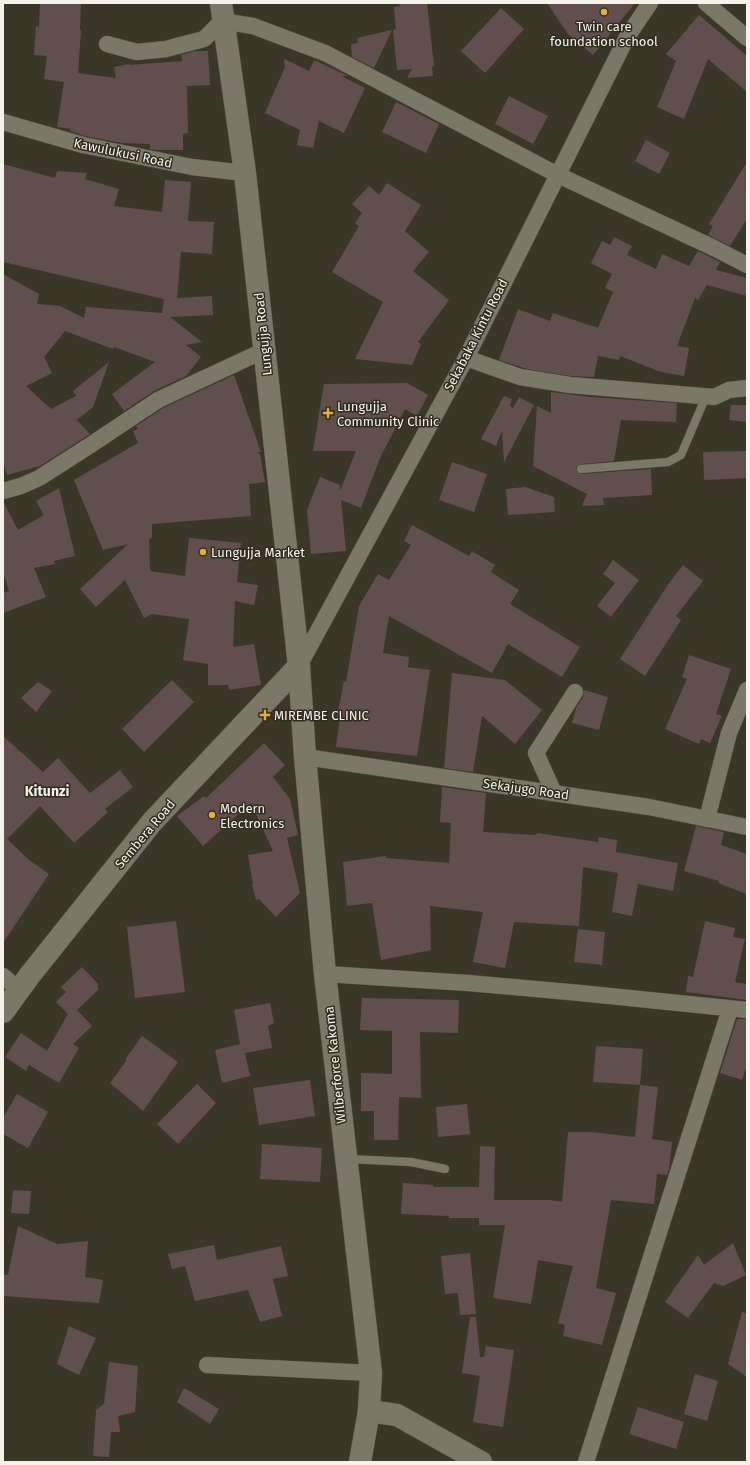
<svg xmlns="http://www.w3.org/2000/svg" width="750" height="1465" font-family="'Fira Sans',sans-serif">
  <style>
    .building { fill: #614f4e }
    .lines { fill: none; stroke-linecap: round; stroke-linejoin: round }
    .lane-casing { stroke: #595549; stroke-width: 9 }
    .street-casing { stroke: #595549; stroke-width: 17 }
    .secondary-casing { stroke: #595549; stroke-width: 23 }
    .lane { stroke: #7c7868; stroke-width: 8 }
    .street { stroke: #7c7868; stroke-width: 16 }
    .secondary { stroke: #7c7868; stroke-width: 22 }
    .poi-dot { fill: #e2af34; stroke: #302d1f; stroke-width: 1.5 }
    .labels { text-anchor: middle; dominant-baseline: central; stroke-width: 3; stroke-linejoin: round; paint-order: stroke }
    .poi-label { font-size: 13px; fill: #f4f2e9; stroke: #302d1f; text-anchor: start }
    .street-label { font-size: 13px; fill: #f4f2e9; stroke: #302d1f }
    .neighbourhood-label { font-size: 14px; font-weight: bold; fill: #f4f2e9; stroke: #302d1f }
  </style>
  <rect width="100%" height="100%" fill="#3a3729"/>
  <g class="building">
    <polygon points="40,3 81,3 80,30 81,30 78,73 116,78 114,67 129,64 129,65 182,61 181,55 195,51 208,51 210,85 187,86 188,133 183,134 183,150 157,150 150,149 150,144 122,143 85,136 70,131 71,129 57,127 64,82 44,79 47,56 34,55 36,26 39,27"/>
    <polygon points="399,3 427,3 434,66 432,67 433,76 407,78 412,69 397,70 393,30 396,29 394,7 400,6"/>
    <polygon points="547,3 635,3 593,55 568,34"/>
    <polygon points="501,8 524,29 485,73 461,51"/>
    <polygon points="699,15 747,56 747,92 708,59 684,119 657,107 676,61 666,54"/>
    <polygon points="392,30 374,68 352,57 351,44 358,43 357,38"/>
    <polygon points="284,59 309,71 314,60 348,76 341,76 365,88 344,133 319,121 313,148 297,145 300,130 265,113 285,67"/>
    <polygon points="509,96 548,116 533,144 495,124"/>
    <polygon points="396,102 439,124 426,153 382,132"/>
    <polygon points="646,140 670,153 659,174 635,161"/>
    <polygon points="747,162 747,219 730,246 708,235 713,226 709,224"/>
    <polygon points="3,164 55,178 57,171 87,173 85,179 119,189 114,206 162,212 165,180 191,182 188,221 214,222 212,254 181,252 177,298 212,296 213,315 170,317 202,342 186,345 201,357 186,376 154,391 124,411 112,394 155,362 114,347 113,349 65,331 44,357 52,373 26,386 51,409 76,396 73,391 109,362 93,407 77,420 90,434 40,466 7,475 3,462 3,274 39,294 37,304 60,306 84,318 86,307 162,313 164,299 3,262"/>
    <polygon points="387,183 421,205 405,231 429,252 413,271 449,300 418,342 421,344 412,365 355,359 383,302 332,272 359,226 355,223 362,213 352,204 369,186 379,195"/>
    <polygon points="614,237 632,246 627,255 656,269 662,254 689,266 698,251 720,262 716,270 747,278 747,296 707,285 698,300 695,298 677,346 689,348 684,376 661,372 620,356 619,360 598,356 594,377 571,376 527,369 499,360 518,309 550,321 553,313 598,328 613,292 605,288 612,274 591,263 602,241 610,245"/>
    <polygon points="234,375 261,452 257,452 260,454 265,482 249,484 251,516 152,524 152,538 149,539 150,571 185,576 189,538 241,543 237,582 258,585 254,605 235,601 233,647 254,644 261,685 229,690 228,685 208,685 208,664 183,660 189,619 152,614 144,618 125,580 96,607 80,589 128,544 103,550 74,480 138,443 133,431 138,429 136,426 163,408"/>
    <polygon points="407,383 428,395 417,416 405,409 380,458 361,508 341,500 346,551 311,554 307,510 320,477 340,485 340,491 356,451 313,451 324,384"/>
    <polygon points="551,392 590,397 677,403 676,422 621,420 614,461 581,464 576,467 577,472 581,474 651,469 652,495 603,498 604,505 582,506 587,494 533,466 537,406 551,413"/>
    <polygon points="504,396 512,399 510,406 513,408 519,397 534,405 504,462 502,430 496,446 481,439 500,403 500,401 501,401"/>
    <polygon points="731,405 747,405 747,422 729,420"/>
    <polygon points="747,451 747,478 704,480 703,452"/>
    <polygon points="452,462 487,474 474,512 439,500"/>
    <polygon points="525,487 554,497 555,512 508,515 506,489"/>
    <polygon points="59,488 75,556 54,561 55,564 34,568 46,597 3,613 3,593 9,591 3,572 3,501 18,530 44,515 36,501"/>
    <polygon points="412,525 469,556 472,551 495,565 491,572 519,590 510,604 580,647 562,677 508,644 492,673 389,616 383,653 409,657 408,667 430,670 417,756 336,747 340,718 337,717 344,681 346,682 359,606 378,574 389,580 411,545 404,541"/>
    <polygon points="613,560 639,580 611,617 597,606 615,583 603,574"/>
    <polygon points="683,565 703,581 676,616 681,620 645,676 620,659 669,583"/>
    <polygon points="689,655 731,669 716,714 722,716 710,743 701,739 699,744 665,729 687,679 682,677"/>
    <polygon points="452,673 505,680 542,710 515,744 482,716 473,772 444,768"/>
    <polygon points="172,680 194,702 144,752 122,729"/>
    <polygon points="38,682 52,691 36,712 21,698"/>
    <polygon points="584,690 608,697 599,730 572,723 576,708 583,697"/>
    <polygon points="3,736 43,772 58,758 90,793 120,770 133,787 105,809 108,812 74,843 40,806 7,839 29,860 49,874 3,943"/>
    <polygon points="264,743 285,765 273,777 290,799 298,835 287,838 300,893 276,917 259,899 256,900 252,884 253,884 248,855 273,851 251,803 203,846 177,816 204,796 206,798"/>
    <polygon points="442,787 486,793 483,832 536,835 537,833 598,842 598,837 617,840 616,852 678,863 673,891 638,884 632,916 612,912 618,873 583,867 579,926 514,922 505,968 473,962 483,912 430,906 431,950 381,960 372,903 347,906 343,862 386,856 386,858 449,863 451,823 440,822"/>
    <polygon points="696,826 724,832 721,845 747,854 747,894 718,883 719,881 684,871"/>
    <polygon points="176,921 185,992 135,998 127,927"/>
    <polygon points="705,921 735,928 733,937 745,939 735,982 747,984 747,1000 686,992 688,976 693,977"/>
    <polygon points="578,929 605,932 602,965 574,962"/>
    <polygon points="82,967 98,984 98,990 77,1010 92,1026 73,1044 79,1048 59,1083 29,1065 26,1071 5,1057 21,1033 47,1051 68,1014 56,1002 66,992 61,987"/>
    <polygon points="362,998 459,1000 458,1033 420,1032 421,1098 399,1097 398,1140 374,1140 374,1111 361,1111 361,1073 392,1074 392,1031 360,1030"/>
    <polygon points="270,1003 274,1023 268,1026 272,1048 245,1053 250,1076 222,1083 215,1050 240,1044 234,1010"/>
    <polygon points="737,1019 747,1019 747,1065 742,1080 720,1073"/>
    <polygon points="142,1036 178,1062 143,1111 110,1083 126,1061 126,1058"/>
    <polygon points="596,1046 643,1049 640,1085 593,1082"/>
    <polygon points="310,1080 315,1116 259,1125 253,1088"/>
    <polygon points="197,1084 216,1103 178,1144 157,1124"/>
    <polygon points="640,1085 658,1087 652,1139 672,1142 669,1169 667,1175 657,1174 654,1204 611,1200 596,1288 616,1293 602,1345 563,1336 565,1325 558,1323 573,1266 538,1260 531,1304 493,1298 505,1225 479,1225 479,1218 449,1218 449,1216 401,1214 403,1183 433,1185 433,1187 479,1187 480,1146 495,1147 494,1200 550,1200 562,1202 568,1132 592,1132 635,1137"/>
    <polygon points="17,1094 48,1112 28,1148 3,1134 3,1118"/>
    <polygon points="467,1104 470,1134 438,1137 436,1107"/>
    <polygon points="262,1144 322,1148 320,1182 260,1179"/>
    <polygon points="13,1190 31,1191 29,1214 11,1213"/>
    <polygon points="18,1226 57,1244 88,1241 85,1277 103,1280 99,1303 3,1296 3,1274 8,1275"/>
    <polygon points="733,1243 746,1275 723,1286 714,1283 688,1318 665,1302 698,1255 704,1265"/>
    <polygon points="214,1245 217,1260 281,1246 288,1276 273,1279 282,1316 260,1322 248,1290 195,1301 185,1266 172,1269 168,1254"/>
    <polygon points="470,1253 476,1314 460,1315 458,1293 445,1294 441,1256"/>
    <polygon points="742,1312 747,1313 747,1377 728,1364"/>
    <polygon points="470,1317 476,1317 480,1357 484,1357 486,1346 514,1350 503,1427 473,1422 480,1376 462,1373"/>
    <polygon points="69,1326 96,1338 79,1375 57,1364"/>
    <polygon points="109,1362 138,1366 135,1412 118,1416 120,1432 111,1432 109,1457 93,1456 96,1410 104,1404"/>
    <polygon points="695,1374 718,1381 707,1421 684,1414"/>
    <polygon points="184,1388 219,1409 210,1424 177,1402"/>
    <polygon points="638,1407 684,1422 676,1449 629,1434"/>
  </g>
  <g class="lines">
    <defs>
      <g id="lane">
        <polyline points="581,469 668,462 681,455 706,396"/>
        <polyline points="348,1159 411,1162 445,1169"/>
      </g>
      <g id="street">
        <polyline points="706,3 747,38"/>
        <polyline points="107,44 137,52 166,49 204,39 222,21 253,26 325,53 558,175 714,248 747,265"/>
        <polyline points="3,122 83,145 192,167 245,173"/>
        <polyline points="466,358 520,377 570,385 714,397 729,390 747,388"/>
        <polyline points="3,491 21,486 39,478 89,446 158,400 265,350"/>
        <polyline points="299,666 466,358 627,37 650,3"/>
        <polyline points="305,757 649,807 747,827"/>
        <polyline points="554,793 536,753 575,692"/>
        <polyline points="707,819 729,733 747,690"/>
        <polyline points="325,974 468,983 580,993 747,1010"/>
        <polyline points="3,976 19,990"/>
        <polyline points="207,1365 371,1373"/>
        <polyline points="586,1462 730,1009"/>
      </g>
      <g id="secondary">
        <polyline points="221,3 245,173 299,666 305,757 325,974 371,1373 369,1411 360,1462"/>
        <polyline points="3,1012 30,975 152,822 299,666"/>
        <polyline points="369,1411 397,1415 481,1462"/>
      </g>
    </defs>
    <use href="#lane" class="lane-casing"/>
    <use href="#street" class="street-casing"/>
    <use href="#secondary" class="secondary-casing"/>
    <use href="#lane" class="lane"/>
    <use href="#street" class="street"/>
    <use href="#secondary" class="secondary"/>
  </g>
  <g class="poi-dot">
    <circle cx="604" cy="12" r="4"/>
    <path d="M326 407h4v4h4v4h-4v4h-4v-4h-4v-4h4z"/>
    <circle cx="203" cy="552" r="4"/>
    <path d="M263 709h4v4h4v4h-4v4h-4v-4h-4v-4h4z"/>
    <circle cx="212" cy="815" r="4"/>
  </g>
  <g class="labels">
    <g class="poi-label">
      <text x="604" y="26" text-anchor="middle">Twin care<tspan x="604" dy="15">foundation school</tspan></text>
      <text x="337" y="406">Lungujja<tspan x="337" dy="15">Community Clinic</tspan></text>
      <text x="211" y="552">Lungujja Market</text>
      <text x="274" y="715">MIREMBE CLINIC</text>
      <text x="220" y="808">Modern<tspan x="220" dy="15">Electronics</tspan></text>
    </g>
    <g class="street-label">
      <text transform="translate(123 153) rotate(12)">Kawulukusi Road</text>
      <text transform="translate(263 334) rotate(-96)">Lungujja Road</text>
      <text transform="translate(476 335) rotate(-63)">Sekabaka Kintu Road</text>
      <text transform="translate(526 789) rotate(8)">Sekajugo Road</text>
      <text transform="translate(145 834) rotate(-50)">Sembera Road</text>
      <text transform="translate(335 1065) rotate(-96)">Wilberforce Kakoma</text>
    </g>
    <g class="neighbourhood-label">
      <text x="47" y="791">Kitunzi</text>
    </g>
  </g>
  <rect width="750" height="1465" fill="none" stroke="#f4f2e9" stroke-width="8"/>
</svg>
